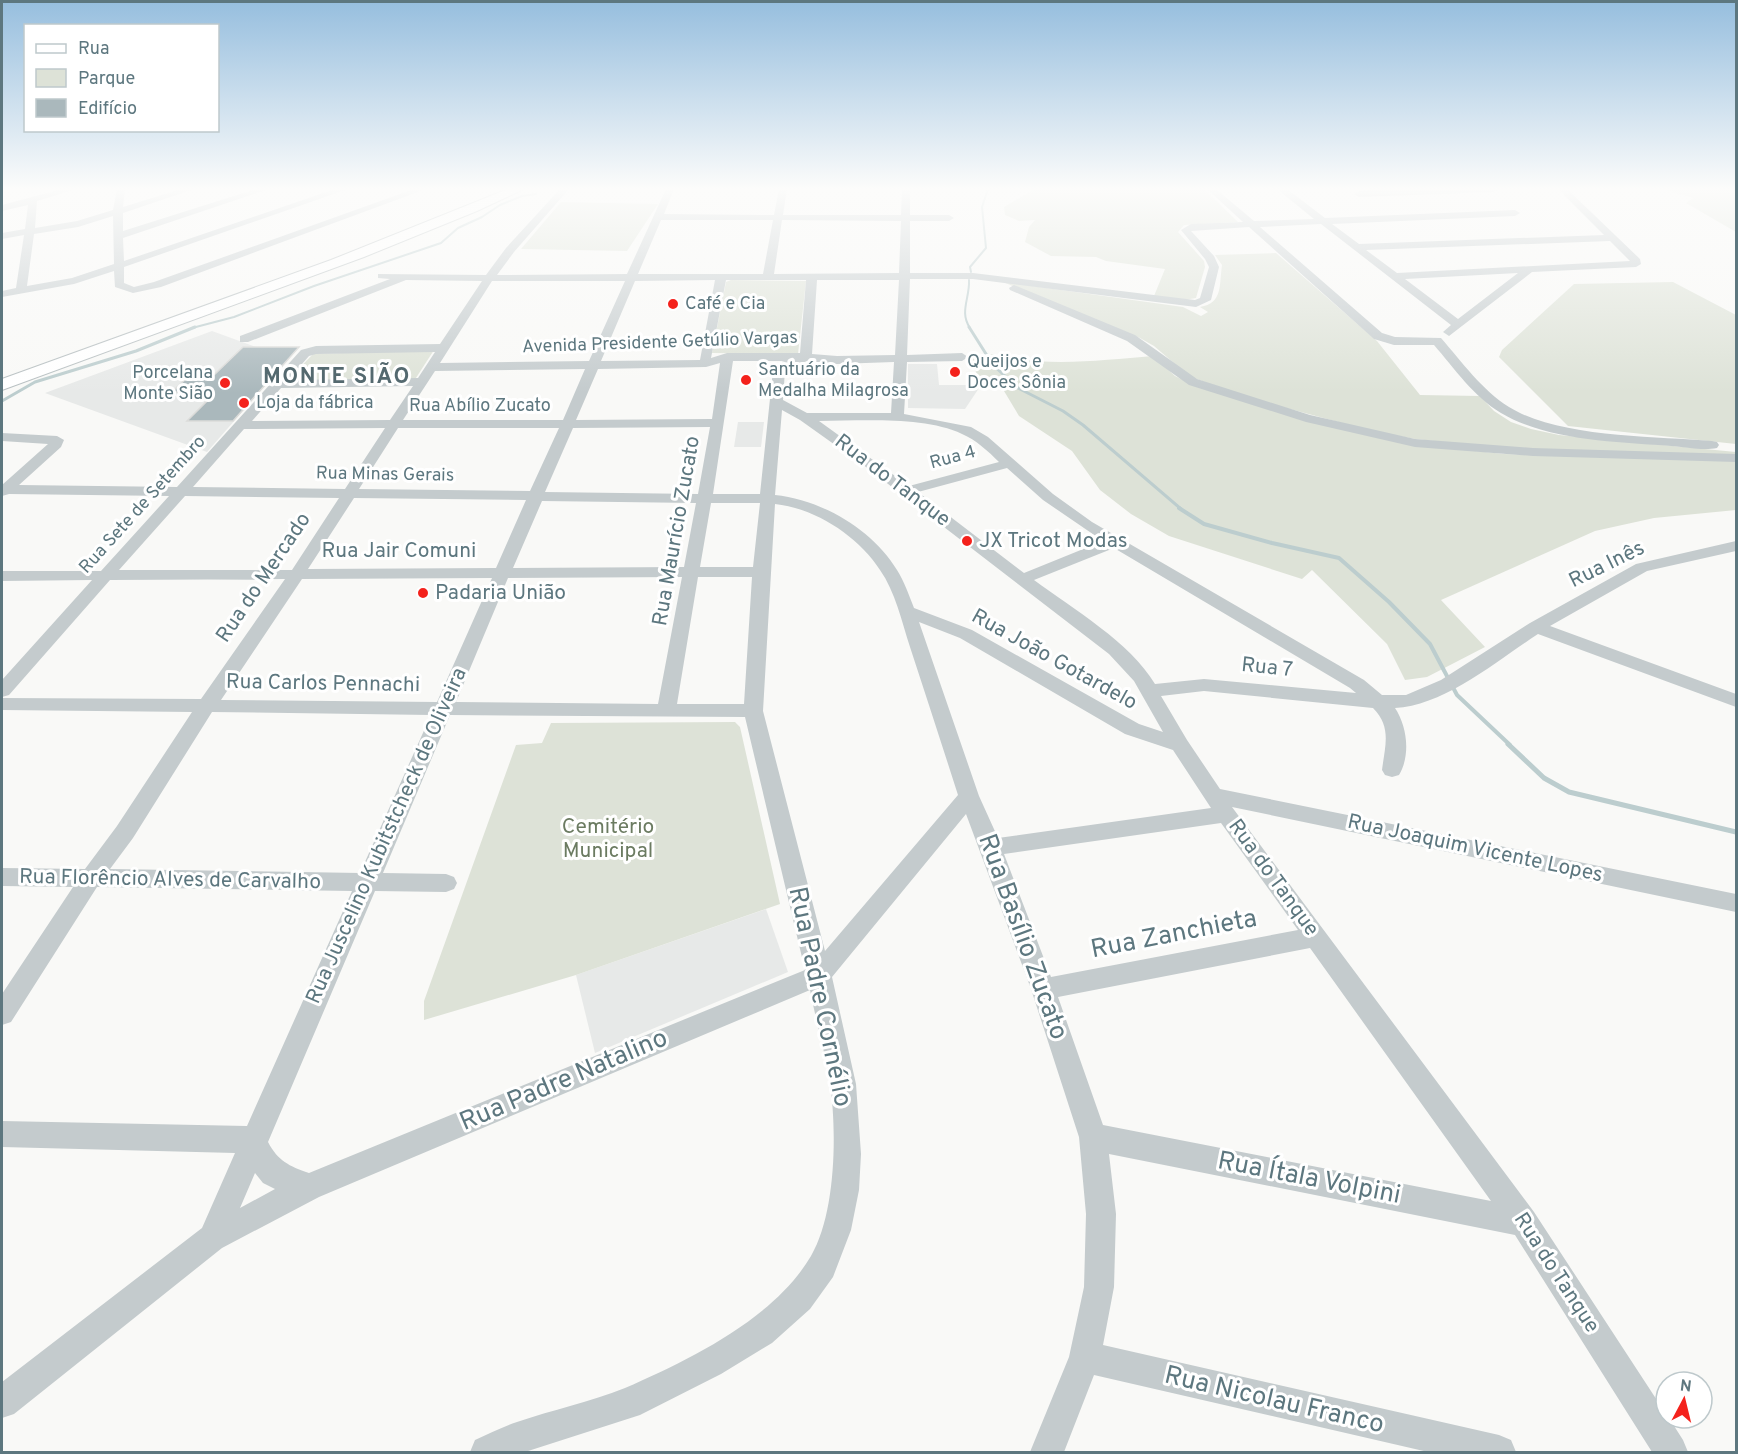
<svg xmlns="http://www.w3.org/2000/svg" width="1738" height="1454" font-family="Overpass,sans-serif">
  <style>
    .built { fill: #e7e9e8 }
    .green { fill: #dde2d7 }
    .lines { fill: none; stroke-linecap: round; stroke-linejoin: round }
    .stream-far3 { stroke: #bccdce; stroke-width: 2 }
    .stream-far2 { stroke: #bccdce; stroke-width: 3 }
    .stream-far1 { stroke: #bccdce; stroke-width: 4 }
    .stream { stroke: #bccdce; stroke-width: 5 }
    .building { fill: #aab8bc; stroke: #dbdbd9; stroke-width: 1.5 }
    .major-casing { stroke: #b7bfc1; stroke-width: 2 }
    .minor { fill: #c4cbcd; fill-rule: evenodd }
    .major { fill: #fff; fill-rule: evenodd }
    .poi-dot { fill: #f4221c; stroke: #fff; stroke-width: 2 }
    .labels { text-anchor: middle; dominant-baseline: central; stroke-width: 6; stroke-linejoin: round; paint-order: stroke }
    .far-poi-label { font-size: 18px; fill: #5d777f; stroke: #fff; text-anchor: start }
    .far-street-label { font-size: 18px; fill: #5d777f; stroke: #fff }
    .street-label { font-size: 21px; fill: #5d777f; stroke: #fff }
    .poi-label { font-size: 21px; fill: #5d777f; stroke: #fff; text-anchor: start }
    .park-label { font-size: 21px; fill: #6b7b61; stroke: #fff }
    .far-district-label { font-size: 22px; font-weight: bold; letter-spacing: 1.5px; fill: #54696f; stroke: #fff }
    .near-street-label { font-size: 26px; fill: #5d777f; stroke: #fff }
  </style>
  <rect width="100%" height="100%" fill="#f9f9f7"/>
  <g class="built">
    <polygon points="212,331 256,347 299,347 207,452 45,393"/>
    <polygon points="908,364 937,364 939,385 981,385 965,409 908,408"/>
    <polygon points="738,422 764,422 761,447 734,447"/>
    <polygon points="766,909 788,972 595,1053 576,975"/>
  </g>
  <g class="green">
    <polygon points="1035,189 1204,189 1238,222 1184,225 1178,232 1204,261 1205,267 1196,298 1184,300 1154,296 1165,269 1106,261 1096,257 1051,256 1025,242 1029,227 1035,220 1019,221 1005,215 1004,207"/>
    <polygon points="1663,189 1736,189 1736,232 1686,203 1693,198"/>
    <polygon points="561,202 658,204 627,251 521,249"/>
    <path d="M1276,253L1377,341L1420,395L1480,396L1494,411L1511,422L1531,429L1559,435L1736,452V456L1511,449L1415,439L1372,431L1275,405L1218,387L1189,376L1154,346L1140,338L1003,282L1183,307L1201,316L1208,312L1200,307C1223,303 1219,286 1222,265L1215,255Z"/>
    <polygon points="731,280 806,281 798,354 712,353 726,282"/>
    <polygon points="1673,282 1736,315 1736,444 1568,426 1499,357 1502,350 1574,284"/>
    <polygon points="434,350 414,381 286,382 313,354"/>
    <path d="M994,354C1045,368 1101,360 1153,356L1175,376L1189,383L1409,444L1504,454L1736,461V510L1654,518L1595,531L1441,600L1485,647L1427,677L1405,680L1387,644L1312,570L1302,579L1169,536L1131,514L1100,490L1072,451L1019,416L1004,391L978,377L970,357Z"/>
    <polygon points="735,722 740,727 780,904 576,975 424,1020 424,1001 516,745 542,743 551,723"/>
  </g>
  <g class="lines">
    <g class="stream-far3">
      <polyline points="971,272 970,267 986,248 982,207 988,189"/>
      <path d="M969,280C970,298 959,312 970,328"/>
      <polyline points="192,328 234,317 314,286 441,243 458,228 482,217 500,205 522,196 536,194"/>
    </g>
    <g class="stream-far2">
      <polyline points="969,327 993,365 1018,388 1063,411 1083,425 1181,509"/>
      <polyline points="2,401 35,382 136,351 195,327"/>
    </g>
    <polyline class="stream-far1" points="1179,508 1204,524 1272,543 1339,558 1389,602 1430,644 1457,695 1510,745"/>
    <polyline class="stream" points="1508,744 1544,778 1569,792 1736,832"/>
  </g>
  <polygon class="building" points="243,347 299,347 233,421 187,421 207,401 173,391 191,374 215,374"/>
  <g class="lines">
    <defs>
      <polygon id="major" points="508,189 524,189 477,211 364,257 2,390 2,379 331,260"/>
    </defs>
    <use href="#major" class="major-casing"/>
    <g class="minor">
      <path d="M62,189H76L37,201L35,228L77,221L113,210L117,189H125L123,207L181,189H194L123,213V231L256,189H269L123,238L124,261L335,189H348L124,267V283L134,287L154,282L414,189H426L161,287L133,293L115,287L114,271L74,284L2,297V291L16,288L24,235L2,239V233L25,229L28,205L2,211V205ZM113,216L114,264L72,278L27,286L34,234L78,227Z"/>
      <path d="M560,189H569L514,252L497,275L627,274L666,189H674L664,214L774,215L779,189H787L783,215H901L902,189H910V215H949L954,218L949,221H910V273H973L1195,300L1200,298L1209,267L1205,259L1181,230L1191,224L1243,222L1207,189H1216L1254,221L1314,219L1277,189H1287L1325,218L1515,210L1520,213L1515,216L1332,224L1359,244L1604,235L1558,189H1567L1640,259L1641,264L1636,267L1532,272L1449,336L1443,332L1451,325L1321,224L1260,227L1382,333L1395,337L1441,338C1462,362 1482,390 1509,407C1559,438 1654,436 1712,441L1717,442L1719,445L1717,448C1703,451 1685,447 1671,446C1618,442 1548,441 1501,413C1474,397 1454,368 1434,345H1394L1374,339L1249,227L1191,231L1214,256L1219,267L1211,300L1196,307L973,279H910L907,355L962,353L968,357L962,361L907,362L904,414L971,427L988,437L1053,494L1092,522L1364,680L1382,695H1406L1441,680L1530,623L1636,564L1736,541V551L1647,571L1550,626L1736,694V707L1538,634C1498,660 1444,706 1395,708C1407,726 1411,755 1399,775L1392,777L1385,775L1382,770C1385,746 1392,727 1373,708L1204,691L1161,696L1187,740L1220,789L1736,894V912L1232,807L1534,1212L1666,1414V1418H1669L1683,1440L1688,1452H1652L1515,1235L1109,1154L1116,1214L1114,1287L1103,1345L1499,1435L1511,1440L1516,1452H1428L1094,1375L1064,1452H1030L1069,1357L1084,1287L1086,1214L1079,1137L1031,989L966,814L832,977L856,1084L861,1154L859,1190L851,1230L833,1277L810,1309L772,1343L721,1374L640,1415L525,1452H470L475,1440C489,1434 502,1427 517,1422C552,1410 590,1402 625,1388C689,1360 774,1319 811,1256C836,1213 837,1132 830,1083C825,1052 816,1021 810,990L319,1197L222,1248L14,1414L2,1418V1382L202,1228L235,1153L2,1147V1121L247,1126L352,891L97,887L11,1022L2,1025V994L73,887L2,886V868L85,869L117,826L192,712L2,710V698L201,699L285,579L110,580L9,695L2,697V680L92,580L2,581V571H101L169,496L9,494L2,496V485L48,444L2,441V433L57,436L64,440L61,447L19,485L177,487L301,350L316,346L440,344L482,281L406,280L248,342H240V336L390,279L378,278V274L486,275L506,248ZM661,220H773L763,274H638ZM782,220L901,221L899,273L774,274ZM1610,241L1630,261L1397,273L1366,250ZM1518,273L1458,319L1405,279ZM715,280L700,360L601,361L635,281ZM726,280H806L800,353H727L711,358ZM817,280H899L895,355L837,356L812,354ZM492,281H625L589,361L440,363ZM435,352L418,378L288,380L309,356L316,354ZM733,361H785L778,363L773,370L760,494H713ZM807,361L837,364L894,362L891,413H807L783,400L785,370ZM720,363L712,419L576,420L598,369L706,367ZM585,369L563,420H403L435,371ZM413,386L390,420L252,421L281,388ZM782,410L800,420L866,467L1109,654L1134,681L1163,732L1139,724L972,630L914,608C909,595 904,581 897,570C872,529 822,500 775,495ZM819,421C861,421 924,416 962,434C976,440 988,451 999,462L909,486ZM710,427L698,494L545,492L573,428ZM385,428L345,489L193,487L244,429ZM398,428H559L530,491L359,489ZM1007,468L1043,500L1103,541L1024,573L918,492ZM185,496L339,498L292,570H119ZM354,498L526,500L496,568L308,569ZM542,501L696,503L684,567L513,568ZM711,503H760L753,567H700ZM775,504C815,508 858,536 880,570C895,591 902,622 910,647C926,696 942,745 958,795L825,951L763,711ZM1114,548L1350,688L1356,693L1204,679L1155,684C1130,642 1073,609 1034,580ZM682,577L658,704L456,702L508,578ZM698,577H752L744,704H677ZM492,578L437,702L221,700L302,579ZM919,622L960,638L1125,734L1173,750L1211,808L998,838L979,796ZM212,712L431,715L360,873L110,869L133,838ZM450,715L745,717L805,970L309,1173C289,1166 278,1161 268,1142L375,891L446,892L454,889L457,883L454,877L446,874L383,873ZM1221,823L1298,930L1051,977L1004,854ZM1310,948L1491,1201L1103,1125L1058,997ZM255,1173L263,1183L275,1189L240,1208Z"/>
      <polygon points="1421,189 1498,189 1494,192 1359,197 1354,194 1359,191"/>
      <polygon points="1014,285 1135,335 1197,379 1310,415 1415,439 1533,448 1736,454 1736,462 1533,456 1415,447 1306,422 1189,385 1127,341 1010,290 1009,288"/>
    </g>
    <use href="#major" class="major"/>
  </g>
  <linearGradient id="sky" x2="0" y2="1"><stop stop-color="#96bede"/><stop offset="0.48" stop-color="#fcfcfb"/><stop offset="1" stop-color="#fcfcfb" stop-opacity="0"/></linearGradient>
  <rect width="1738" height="393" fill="url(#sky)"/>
  <g class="poi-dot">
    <circle cx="673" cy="304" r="6"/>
    <circle cx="955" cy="372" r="6"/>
    <circle cx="746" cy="380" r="6"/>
    <circle cx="225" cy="383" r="6"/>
    <circle cx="244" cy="403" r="6"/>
    <circle cx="967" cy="541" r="6"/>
    <circle cx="423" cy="593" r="6"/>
  </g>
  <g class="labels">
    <g class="far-poi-label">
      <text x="685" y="304">Café e Cia</text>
      <text x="967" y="362">Queijos e<tspan x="967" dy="21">Doces Sônia</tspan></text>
      <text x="758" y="370">Santuário da<tspan x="758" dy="21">Medalha Milagrosa</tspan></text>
      <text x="213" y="373" text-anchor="end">Porcelana<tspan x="213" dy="21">Monte Sião</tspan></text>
      <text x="256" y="403">Loja da fábrica</text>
    </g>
    <g class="far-street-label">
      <text transform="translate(660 343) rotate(-2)">Avenida Presidente Getúlio Vargas</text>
      <text x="480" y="406">Rua Abílio Zucato</text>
      <text transform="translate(953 458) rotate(-15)">Rua 4</text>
      <text transform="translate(385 475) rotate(1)">Rua Minas Gerais</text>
      <text transform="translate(143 505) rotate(-48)">Rua Sete de Setembro</text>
    </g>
    <g class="street-label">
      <text transform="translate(892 481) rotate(37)">Rua do Tanque</text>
      <text transform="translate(677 531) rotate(-80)">Rua Maurício Zucato</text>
      <text x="399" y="551">Rua Jair Comuni</text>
      <text transform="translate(1607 565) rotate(-26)">Rua Inês</text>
      <text transform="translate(264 578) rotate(-56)">Rua do Mercado</text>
      <text transform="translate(1054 660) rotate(29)">Rua João Gotardelo</text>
      <text transform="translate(1267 668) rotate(6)">Rua 7</text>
      <text transform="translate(323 684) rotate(1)">Rua Carlos Pennachi</text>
      <text transform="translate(387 836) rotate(-66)">Rua Juscelino Kubitstcheck de Oliveira</text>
      <text transform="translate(1475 849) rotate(12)">Rua Joaquim Vicente Lopes</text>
      <text transform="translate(1273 878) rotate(54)">Rua do Tanque</text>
      <text transform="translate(170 880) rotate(1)">Rua Florêncio Alves de Carvalho</text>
      <text transform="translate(1556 1273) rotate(57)">Rua do Tanque</text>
    </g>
    <g class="poi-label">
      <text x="979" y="541">JX Tricot Modas</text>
      <text x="435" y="593">Padaria União</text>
    </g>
    <g class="park-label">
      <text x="608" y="827">Cemitério<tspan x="608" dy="24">Municipal</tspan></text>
    </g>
    <g class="far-district-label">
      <text x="337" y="377">MONTE SIÃO</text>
    </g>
    <g class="near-street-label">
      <text transform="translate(1174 935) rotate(-11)">Rua Zanchieta</text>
      <text transform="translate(1022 937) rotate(70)">Rua Basílio Zucato</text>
      <text transform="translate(819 997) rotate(78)">Rua Padre Cornélio</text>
      <text transform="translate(564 1081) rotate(-23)">Rua Padre Natalino</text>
      <text transform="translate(1309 1179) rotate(11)">Rua Ítala Volpini</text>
      <text transform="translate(1274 1401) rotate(13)">Rua Nicolau Franco</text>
    </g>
  </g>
  <rect width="1738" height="1454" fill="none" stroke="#5d777f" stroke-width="6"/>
  <rect x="24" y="24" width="195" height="108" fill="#ffffff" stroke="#bec9cc" stroke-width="1.5"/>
  <rect x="36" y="44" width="30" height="9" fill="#ffffff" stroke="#bec9cc" stroke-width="1.5"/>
  <text x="78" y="54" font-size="18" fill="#5d777f">Rua</text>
  <rect x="36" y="69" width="30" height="18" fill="#dde2d7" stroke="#bec9cc" stroke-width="1.5"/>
  <text x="78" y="84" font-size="18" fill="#5d777f">Parque</text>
  <rect x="36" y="99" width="30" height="18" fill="#aab8bc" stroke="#bec9cc" stroke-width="1.5"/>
  <text x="78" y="114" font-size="18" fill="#5d777f">Edifício</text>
  <g transform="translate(1684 1400) rotate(7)"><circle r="28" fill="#ffffff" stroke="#bec9cc" stroke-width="1.5"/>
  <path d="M0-4.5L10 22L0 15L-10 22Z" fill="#f4221c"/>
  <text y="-9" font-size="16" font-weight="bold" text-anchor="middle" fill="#5d777f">N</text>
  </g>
</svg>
